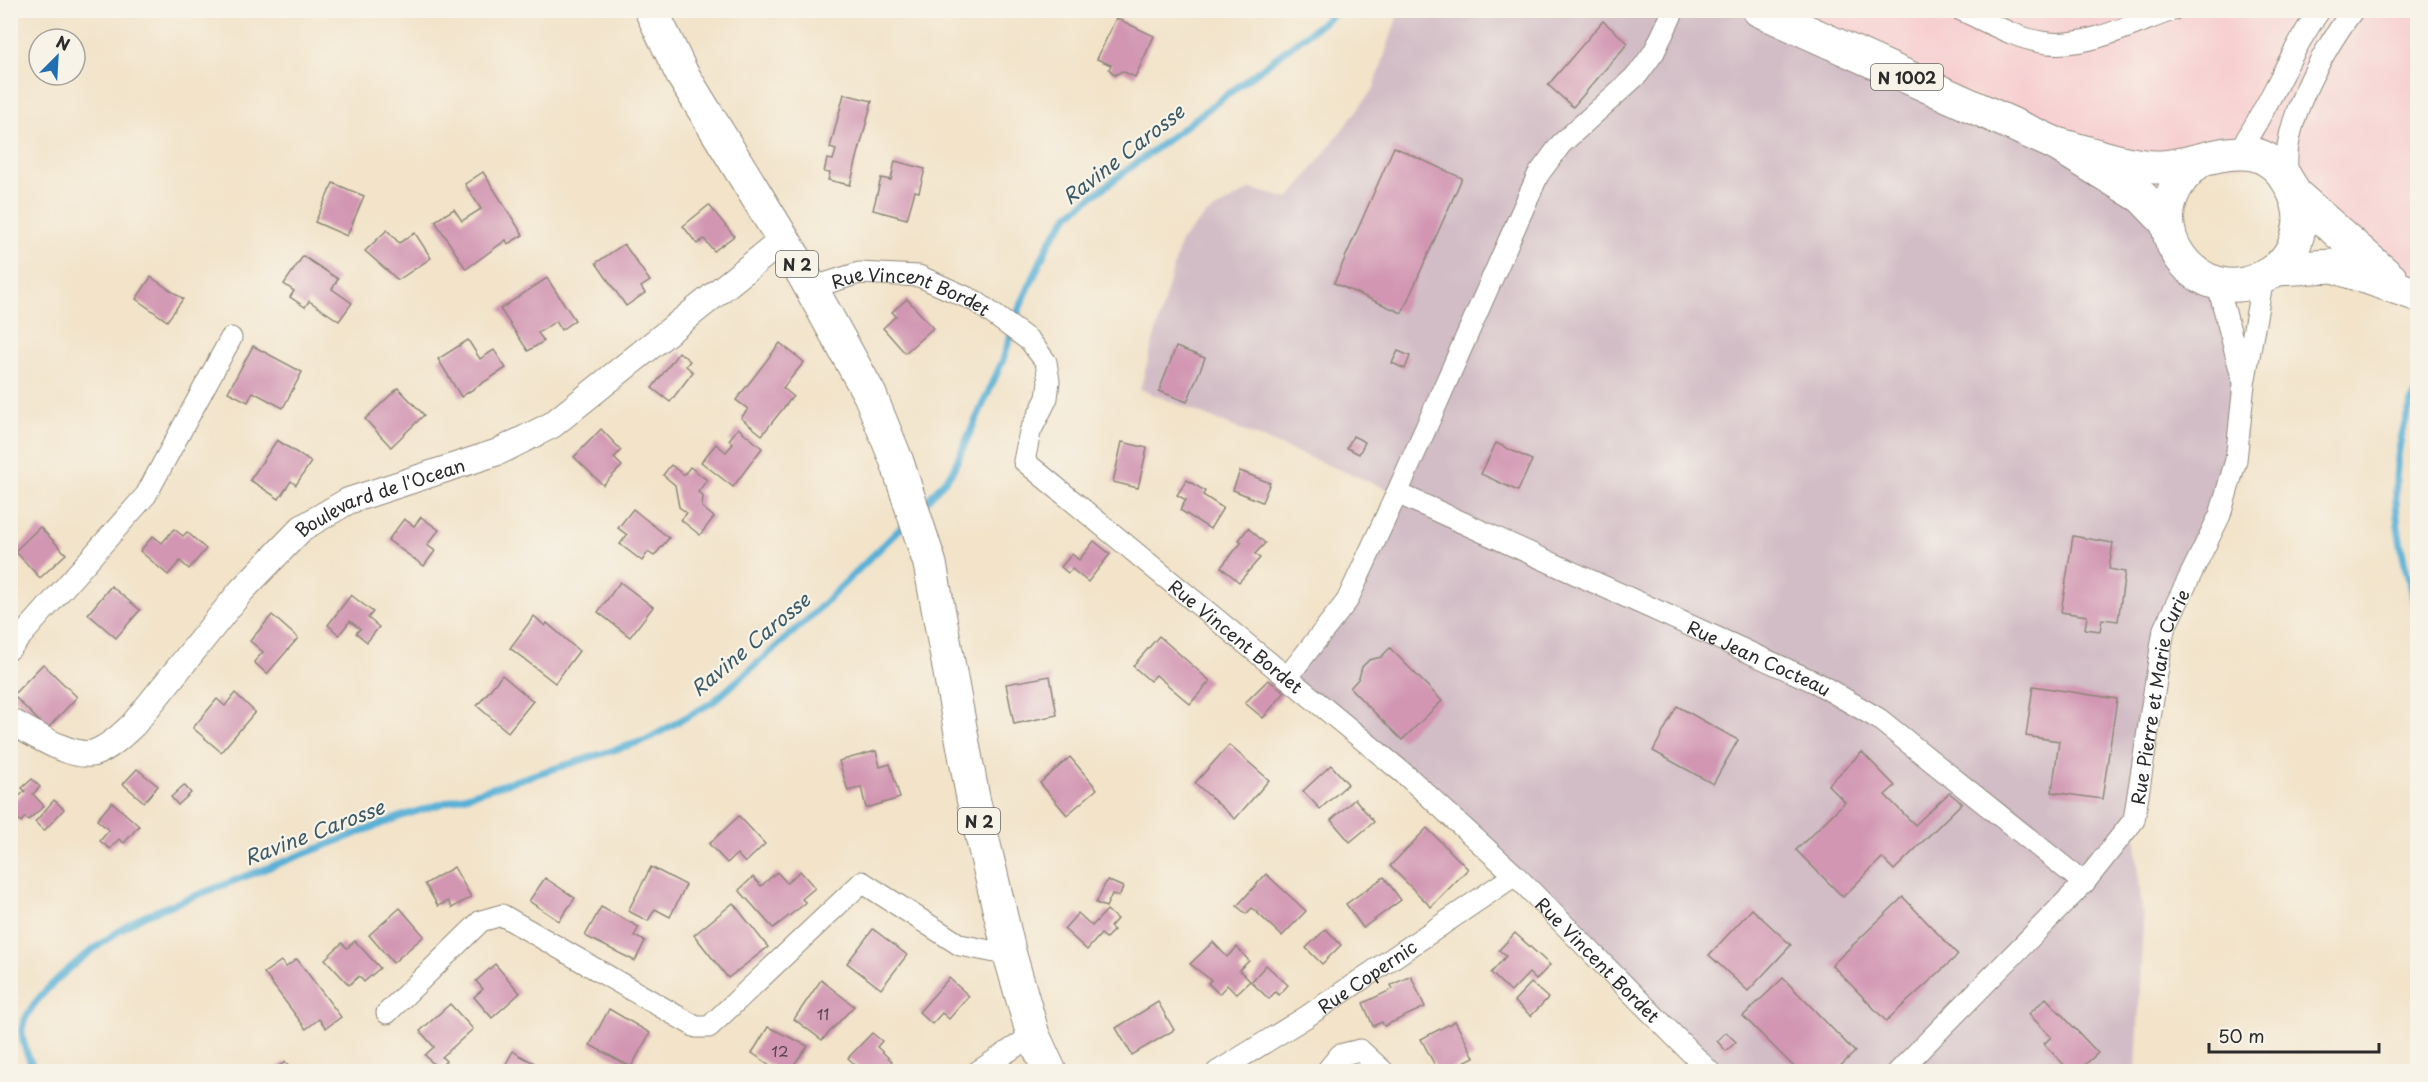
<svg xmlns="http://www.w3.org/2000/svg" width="2428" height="1082" font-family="'Playpen Sans',sans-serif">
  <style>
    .built { fill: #f7cfd1 }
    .industrial { fill: #d2bdc6 }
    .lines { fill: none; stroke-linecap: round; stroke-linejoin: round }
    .stream { stroke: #59b0d6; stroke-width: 7 }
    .building { fill: #d296b2 }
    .minor-casing { stroke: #8e877a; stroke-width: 23 }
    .tertiary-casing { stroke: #8e877a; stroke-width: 28 }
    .primary-casing { stroke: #8e877a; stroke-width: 35 }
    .minor { stroke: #fff; stroke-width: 21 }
    .tertiary { stroke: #fff; stroke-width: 26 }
    .primary { stroke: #fff; stroke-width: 33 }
    .labels { text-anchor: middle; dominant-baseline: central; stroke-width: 4.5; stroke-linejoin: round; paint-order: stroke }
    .number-label { font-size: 15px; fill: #55464d }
    .shield { fill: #f7f3e8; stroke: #686764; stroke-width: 1.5 }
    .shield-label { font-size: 16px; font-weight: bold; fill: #2b2b2b }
    .street-label { font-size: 18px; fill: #2b2b2b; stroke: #f7f3e8 }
    .water-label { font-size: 20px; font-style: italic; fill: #3b5a67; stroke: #f7f3e8 }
  </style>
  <rect width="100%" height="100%" fill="#f7f3e8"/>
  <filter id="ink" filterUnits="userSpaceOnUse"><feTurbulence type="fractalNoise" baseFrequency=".0167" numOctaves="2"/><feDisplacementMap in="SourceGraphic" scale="12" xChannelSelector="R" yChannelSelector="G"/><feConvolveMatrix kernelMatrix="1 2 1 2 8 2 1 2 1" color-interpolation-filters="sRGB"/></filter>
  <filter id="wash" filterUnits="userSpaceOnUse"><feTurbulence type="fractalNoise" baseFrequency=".008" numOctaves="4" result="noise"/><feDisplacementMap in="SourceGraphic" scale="24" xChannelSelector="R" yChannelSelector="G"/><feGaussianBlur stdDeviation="1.35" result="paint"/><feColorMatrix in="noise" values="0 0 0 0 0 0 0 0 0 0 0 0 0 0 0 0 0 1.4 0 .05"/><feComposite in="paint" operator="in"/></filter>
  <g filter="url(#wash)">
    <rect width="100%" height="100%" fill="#f2e3c9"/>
    <polygon class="built" points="1759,11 2417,11 2417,292 2273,165 2155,167"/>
    <polygon class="industrial" points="1399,11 1759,11 2056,144 2167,223 2232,284 2244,384 2236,460 2164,629 2134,820 2143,923 2136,1071 1707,1071 1515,875 1288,676 1347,601 1397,493 1140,389 1181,241 1205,215 1251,189 1289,199 1374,88"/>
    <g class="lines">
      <g class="stream">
        <path d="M2418,388C2384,461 2393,536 2418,610"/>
        <polyline points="921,508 952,472 1003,360 1019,309 1050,241 1069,214 1339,10"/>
        <path d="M35,1072C30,1059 22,1046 22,1032C23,995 113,933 143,916L402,816L646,740L713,702L808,619L907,522"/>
      </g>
    </g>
    <g id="blocks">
      <g class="building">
        <polygon points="1116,18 1154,36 1135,77 1122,71 1115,75 1109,69 1111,65 1097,59"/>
        <polygon points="1603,21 1628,43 1573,107 1548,85"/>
        <polygon points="844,94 872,101 850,185 828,180 830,173 824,172 827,159 833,160 836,150 830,148"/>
        <polygon points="1394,147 1462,178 1402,313 1334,283"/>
        <polygon points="895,161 925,169 919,192 915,191 907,219 873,210 881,178 891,180"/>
        <polygon points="483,172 523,235 508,244 506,240 466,269 435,221 454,209 462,221 481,209 465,184"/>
        <polygon points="333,183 364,196 347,236 315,222"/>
        <polygon points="709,205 734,236 714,251 704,239 697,244 683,226"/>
        <polygon points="387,230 399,243 415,233 431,258 398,280 365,251"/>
        <polygon points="624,244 650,281 641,287 645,293 626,306 596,263"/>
        <polygon points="303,256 338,279 332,289 352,303 339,321 309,301 305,307 290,297 294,291 284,284"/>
        <polygon points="151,277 183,299 167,321 136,299"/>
        <polygon points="547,278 575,320 561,330 556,321 538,333 544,341 528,351 500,309"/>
        <polygon points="907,299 933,328 905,353 883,328 896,316 892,312"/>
        <polygon points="468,340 480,359 494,350 506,368 461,397 438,359"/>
        <polygon points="780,343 804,362 783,388 793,396 762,435 741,418 748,409 736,400"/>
        <polygon points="253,346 302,372 283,408 253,392 248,402 228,392"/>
        <polygon points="1176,347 1205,358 1187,402 1159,391"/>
        <polygon points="1398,351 1410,356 1405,369 1392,363"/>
        <polygon points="679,352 690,361 686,366 693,372 670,402 652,388"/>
        <polygon points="398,388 424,415 391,447 365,419"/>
        <polygon points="738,428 762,448 733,487 701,462 716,444 726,452 733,444 729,440"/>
        <polygon points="601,429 621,450 614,458 622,466 603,485 574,457"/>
        <polygon points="1353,436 1365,442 1359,454 1347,448"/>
        <polygon points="277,440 311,462 296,485 291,481 279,499 250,480"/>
        <polygon points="1122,442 1147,448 1138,488 1113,482"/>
        <polygon points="1496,443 1532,460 1518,491 1481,474"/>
        <polygon points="671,465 684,475 690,467 707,480 698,492 703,496 702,507 714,517 700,535 681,520 687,513 679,507 675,485 663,475"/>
        <polygon points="1240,471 1270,483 1262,502 1233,490"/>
        <polygon points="1187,480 1205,491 1203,495 1223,508 1210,529 1180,510 1186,500 1177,495"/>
        <polygon points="633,509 669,538 654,556 648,552 642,561 620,544 627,535 618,528"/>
        <polygon points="421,517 439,530 427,545 435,551 424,566 388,540 404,519 414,526"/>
        <polygon points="40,527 66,554 40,578 15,551"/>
        <polygon points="1248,528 1265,543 1255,554 1260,558 1239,582 1221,567 1242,542 1239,540"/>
        <polygon points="174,529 183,536 187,532 206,549 189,569 180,561 168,575 140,551 153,536 162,543"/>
        <polygon points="2073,536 2113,543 2109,569 2125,572 2118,621 2102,619 2100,631 2085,629 2087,616 2061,612"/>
        <polygon points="1094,541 1110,554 1088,582 1072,569 1068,573 1061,567 1072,554 1079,560"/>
        <polygon points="620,582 653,607 630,637 598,612"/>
        <polygon points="111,586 140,610 116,638 88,614"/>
        <polygon points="351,595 373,612 368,618 379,627 367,642 356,633 360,629 350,621 339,635 328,625"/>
        <polygon points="272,615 298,638 267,674 254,662 263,652 250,641"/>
        <polygon points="534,616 545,626 547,623 579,651 555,683 510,648"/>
        <polygon points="1159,636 1210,681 1190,704 1156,675 1150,681 1133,666"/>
        <polygon points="1390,648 1442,701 1402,740 1350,688 1359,678 1362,667 1369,660 1381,657"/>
        <polygon points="43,664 77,697 47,729 13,695"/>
        <polygon points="502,675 533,701 508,732 477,706"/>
        <polygon points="1050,676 1057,715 1014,724 1006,684"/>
        <polygon points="1268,680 1285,692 1263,718 1245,703"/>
        <polygon points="2033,686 2117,699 2102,799 2052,792 2059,741 2026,736"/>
        <polygon points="235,693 255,712 221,752 193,728 217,699 225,706"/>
        <polygon points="1677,706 1738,740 1713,784 1653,751"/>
        <polygon points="1229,745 1269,780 1235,819 1195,783"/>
        <polygon points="876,751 880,767 890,764 900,798 866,808 861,787 848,791 839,761"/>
        <polygon points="1862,752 1895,786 1885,795 1915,825 1949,793 1962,803 1894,870 1882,858 1843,897 1796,850 1845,802 1828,785"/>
        <polygon points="1070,757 1097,789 1067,815 1040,783"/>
        <polygon points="1331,765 1348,784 1320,809 1303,791"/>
        <polygon points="137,769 158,786 144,802 123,784"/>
        <polygon points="32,779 40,787 33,794 44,806 28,820 25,817 21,822 18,819 16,821 10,815 10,804 25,791 22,788"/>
        <polygon points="184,785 191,793 178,805 171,797"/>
        <polygon points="1355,799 1374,822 1350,842 1331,820"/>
        <polygon points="54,800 64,809 44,831 35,822"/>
        <polygon points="112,802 139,826 124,843 119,839 110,849 100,841 109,830 97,820"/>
        <polygon points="739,816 765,844 745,863 737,854 727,863 709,844"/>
        <polygon points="1427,828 1468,869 1431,907 1390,866"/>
        <polygon points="454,867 471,897 452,908 448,901 438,906 425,884"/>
        <polygon points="651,867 686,885 670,917 655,909 648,921 628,911"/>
        <polygon points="800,871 815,888 802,899 806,903 773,928 739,890 753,877 761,886 777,872 787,883"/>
        <polygon points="1266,874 1306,911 1282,936 1252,908 1246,914 1237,906"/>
        <polygon points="1384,877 1401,900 1363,928 1346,904"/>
        <polygon points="545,878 575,898 559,921 529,901"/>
        <polygon points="1107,880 1123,887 1119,897 1112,894 1106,907 1096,903"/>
        <polygon points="1903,897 1958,955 1886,1021 1832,965"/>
        <polygon points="733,903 768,947 728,978 694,935"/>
        <polygon points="601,907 639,927 634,936 645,941 635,961 585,936"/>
        <polygon points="400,908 424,936 393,963 369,935"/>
        <polygon points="1752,909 1791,945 1748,991 1709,955"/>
        <polygon points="1107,910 1117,919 1110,927 1114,930 1106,938 1101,934 1087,950 1064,929 1078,913 1092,926"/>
        <polygon points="873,929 907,955 881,989 847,963"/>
        <polygon points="1326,929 1341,945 1322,964 1306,948"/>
        <polygon points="1515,933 1550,965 1536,980 1529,973 1511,992 1491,973 1506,956 1499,950"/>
        <polygon points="355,941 380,968 364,982 359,976 349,985 325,959 342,943 347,948"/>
        <polygon points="1213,942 1227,957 1237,947 1249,961 1239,970 1250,981 1236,994 1227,985 1219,994 1208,983 1211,980 1190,964"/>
        <polygon points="297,959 341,1017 326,1028 319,1019 306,1029 264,973 281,961 286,967"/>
        <polygon points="495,964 520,993 492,1018 474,997 483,989 476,981"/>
        <polygon points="1266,965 1288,985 1279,995 1275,992 1269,999 1251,982"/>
        <polygon points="1411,976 1425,1007 1384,1026 1382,1022 1373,1026 1363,1003 1393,989 1391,985"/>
        <polygon points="949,978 969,996 949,1019 942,1013 932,1024 919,1012"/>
        <polygon points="1783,978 1855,1052 1835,1071 1798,1071 1743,1016"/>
        <polygon points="821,980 854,1006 822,1040 794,1019"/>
        <polygon points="1531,983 1548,998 1531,1016 1514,1001"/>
        <polygon points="2046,998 2098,1053 2078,1071 2070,1071 2044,1044 2051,1037 2029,1014"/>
        <polygon points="1158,1002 1174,1030 1132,1055 1116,1028"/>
        <polygon points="450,1004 473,1029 442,1057 446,1061 438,1069 425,1055 434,1047 420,1031"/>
        <polygon points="609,1009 650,1033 631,1067 590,1045"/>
        <polygon points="1455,1021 1474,1057 1446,1071 1438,1071 1421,1039"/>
        <polygon points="768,1027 808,1046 789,1071 779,1071 752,1053"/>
        <polygon points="1726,1032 1736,1042 1726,1051 1717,1041"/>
        <polygon points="872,1033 882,1041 877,1047 892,1061 883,1071 862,1071 848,1058"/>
        <polygon points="513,1051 519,1055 549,1071 502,1071"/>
        <polygon points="285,1062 293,1071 272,1071"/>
      </g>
    </g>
  </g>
  <g filter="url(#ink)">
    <use href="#blocks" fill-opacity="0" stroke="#8e877a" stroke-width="1.5"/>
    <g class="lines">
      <defs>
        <g id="minor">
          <path d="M1961,10C1988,22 2018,40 2048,43C2089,47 2133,24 2172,10"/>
          <path d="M2238,152C2270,107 2288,54 2320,10"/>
          <path d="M2287,179C2287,168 2286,156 2288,146C2295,101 2326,46 2353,10"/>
          <polyline points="2217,282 2242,377"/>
          <path id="s1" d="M811,288L859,273L919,276L975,301L1030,341L1046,362L1049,381L1047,398L1030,432L1024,461L1408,777L1515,875L1710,1072"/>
          <path id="s2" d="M1397,493L1817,683L1879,719L2084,883"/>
          <polyline points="10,649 146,495 231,338"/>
          <polyline points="1288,676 1347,601 1397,493 1538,175 1561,144 1638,74 1654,52 1674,10"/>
          <polyline points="387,1013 481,921 502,915 696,1027 709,1027 862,882 960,945 1010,955"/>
          <polyline points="977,1072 1033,1035"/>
          <path id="s3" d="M1217,1072L1306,1017L1515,875"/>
          <polyline points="1326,1072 1340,1055 1360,1050 1384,1072"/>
          <path id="s4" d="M1898,1072L2084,883L2134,820L2164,629L2220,515L2236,460L2244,384L2263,278"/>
        </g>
        <g id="tertiary">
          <path id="s5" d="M10,721C31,732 71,759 94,753C109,748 122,735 133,725L242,590L302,528L348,501L498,452L552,425L783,240"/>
        </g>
        <g id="primary">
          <polyline points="651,10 682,74 794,257 870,395 897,462 930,564 973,798 1010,955 1033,1035 1050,1072"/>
          <polyline points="1759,10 2056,144 2142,197 2167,223"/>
          <path d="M2056,144C2087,152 2122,165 2154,167C2201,169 2257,124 2290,185C2297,198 2302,213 2299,228C2296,247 2286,263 2270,273C2201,320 2121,219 2201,160"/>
          <polyline points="2296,195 2391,279"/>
          <polyline points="2277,269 2333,266 2418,295"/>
        </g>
      </defs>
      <use href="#minor" class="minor-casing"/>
      <use href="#tertiary" class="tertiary-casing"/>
      <use href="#primary" class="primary-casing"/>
      <use href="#minor" class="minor"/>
      <use href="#tertiary" class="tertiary"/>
      <use href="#primary" class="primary"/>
    </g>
  </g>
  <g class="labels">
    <g class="number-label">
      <text x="823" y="1013">11</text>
      <text x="780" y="1050">12</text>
    </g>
    <g class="shield">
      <rect x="1871" y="64" width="72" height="26" rx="4.5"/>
      <rect x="776" y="251" width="42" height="26" rx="4.5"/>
      <rect x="958" y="808" width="42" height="26" rx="4.5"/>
    </g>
    <g class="shield-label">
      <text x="1907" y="77">N 1002</text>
      <text x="797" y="264">N 2</text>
      <text x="979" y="821">N 2</text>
    </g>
    <g class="street-label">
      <text stroke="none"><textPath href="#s1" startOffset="105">Rue Vincent Bordet</textPath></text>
      <text stroke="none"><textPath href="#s5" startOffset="484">Boulevard de l'Ocean</textPath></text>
      <text stroke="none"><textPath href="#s1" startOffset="645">Rue Vincent Bordet</textPath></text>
      <text stroke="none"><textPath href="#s2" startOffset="398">Rue Jean Cocteau</textPath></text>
      <text stroke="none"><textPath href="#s4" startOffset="472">Rue Pierre et Marie Curie</textPath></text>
      <text stroke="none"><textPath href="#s1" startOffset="1131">Rue Vincent Bordet</textPath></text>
      <text stroke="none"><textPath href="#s3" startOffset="178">Rue Copernic</textPath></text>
    </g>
    <g class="water-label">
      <text transform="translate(1123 154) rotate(-38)">Ravine Carosse</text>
      <text transform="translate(750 644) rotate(-40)">Ravine Carosse</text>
      <text transform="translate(314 832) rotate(-21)">Ravine Carosse</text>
    </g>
  </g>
  <rect width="2428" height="1082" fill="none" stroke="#f7f3e8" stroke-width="36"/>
  <g transform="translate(57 57) rotate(24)"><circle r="28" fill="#f7f3e8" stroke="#a5a39c" stroke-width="1.5"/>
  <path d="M0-4.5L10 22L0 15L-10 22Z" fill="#1f6fb2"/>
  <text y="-9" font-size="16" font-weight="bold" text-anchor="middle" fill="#2b2b2b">N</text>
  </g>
  <path d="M2209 1043v9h170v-9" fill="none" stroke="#2b2b2b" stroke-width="3"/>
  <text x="2218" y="1043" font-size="18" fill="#2b2b2b" stroke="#f7f3e8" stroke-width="4.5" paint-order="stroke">50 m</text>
</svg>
